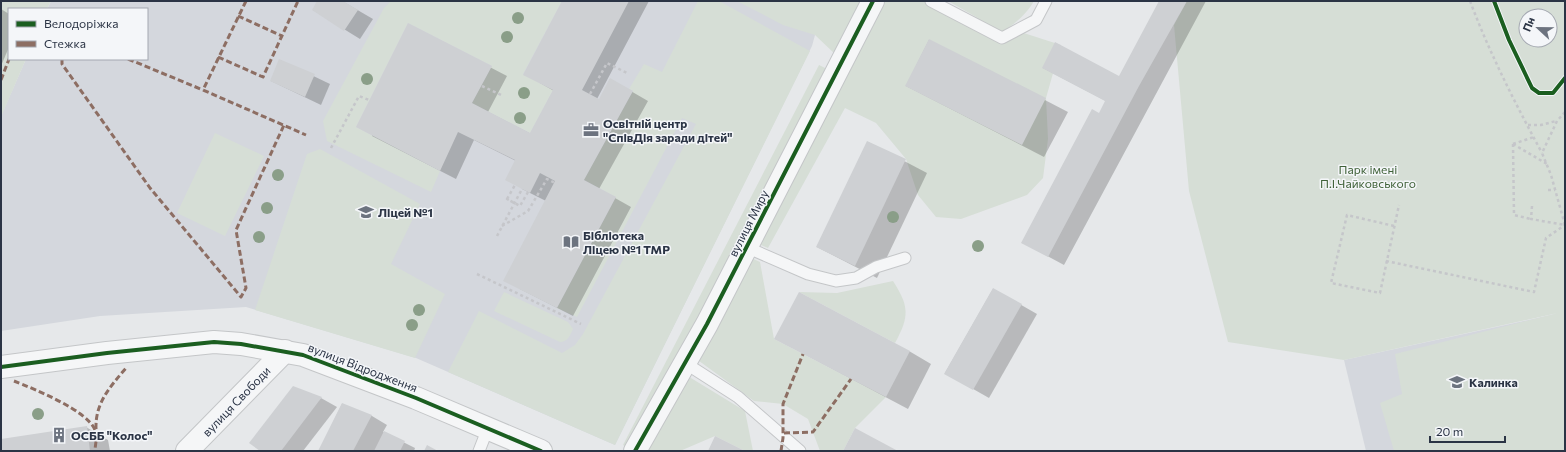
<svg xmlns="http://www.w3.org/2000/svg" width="1566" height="452" font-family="Commissioner,sans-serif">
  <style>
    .built { fill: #d4d7dd }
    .green { fill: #d6ded6; fill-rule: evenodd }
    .shadow { fill: #0003 }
    .building { fill: #ced0d3 }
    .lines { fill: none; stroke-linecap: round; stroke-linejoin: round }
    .service-casing { stroke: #c4c6c8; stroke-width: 13 }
    .minor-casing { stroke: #c4c6c8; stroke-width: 24 }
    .tertiary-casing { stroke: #c4c6c8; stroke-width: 24 }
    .path { stroke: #c5c6ca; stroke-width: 2.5; stroke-dasharray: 3 3; stroke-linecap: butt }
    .service { stroke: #f5f6f7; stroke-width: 11 }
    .minor { stroke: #f5f6f7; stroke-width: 22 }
    .tertiary { stroke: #f5f6f7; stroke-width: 22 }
    .quiet { stroke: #8d6e63; stroke-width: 3; stroke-dasharray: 6 3; stroke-linecap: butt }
    .cycleway-casing { stroke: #f4f6f9; stroke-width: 6 }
    .cycleway { stroke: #1b5e20; stroke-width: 4 }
    .tree { fill: #8a9e88 }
    .labels { text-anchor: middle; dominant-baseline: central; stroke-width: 3; stroke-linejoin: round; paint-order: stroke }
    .poi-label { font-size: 12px; font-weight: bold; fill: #2b3445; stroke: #f4f6f9; text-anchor: start }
    .park-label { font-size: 12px; fill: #3f6138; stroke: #f4f6f9 }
    .street-label { font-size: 12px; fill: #2b3445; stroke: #f4f6f9 }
  </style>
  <rect width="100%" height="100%" fill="#e6e8ea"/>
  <g class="built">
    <polygon points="51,1 801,1 815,35 812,46 615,445 416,358 246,307 100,316 1,331 1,116 26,59 147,59 147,9 47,9"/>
    <polygon points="1565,312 1565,451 1366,451 1344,360"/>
  </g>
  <g class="green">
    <polygon points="1,1 51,1 47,9 9,9 9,59 26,59 1,117"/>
    <polygon points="391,1 562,1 523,74 553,90 530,133 472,103 492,66 408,23 356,127 440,171 431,192 327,141 323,121 384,8"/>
    <polygon points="698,1 719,1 810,51 615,445 448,372 479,311 562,353 575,345 583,334 696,124 682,118 577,317 557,308 616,197 584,180 633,91 629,89 644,64 662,72"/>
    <polygon points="737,1 865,1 836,55 815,35 783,25"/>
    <path d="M881,1H925L978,18L948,1H1034C1027,13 1019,20 1008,28L1061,45L1046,98L1048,139L1043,178L1027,195L961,219L936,217L918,195L906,159L876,123L845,108L768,248L756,243Z"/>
    <path d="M1187,1H1565V451H1394L1380,403L1402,394L1395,354L1558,313L1344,360L1228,342L1189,191L1174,25ZM1526,16H1550V40H1526Z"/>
    <polygon points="819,65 829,70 632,450 623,445"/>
    <polygon points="215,133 264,156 225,236 177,213"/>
    <polygon points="320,149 420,204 391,264 445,294 415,358 255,310 307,154"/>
    <polygon points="749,257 760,262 774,339 886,397 855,428 843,451 820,451 808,419 783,404 754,401 695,358"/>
    <path d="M893,281C909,306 910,316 895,343L799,292L837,293Z"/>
    <path d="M504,292L568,322L573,329C570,335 568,342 560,342L494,311Z"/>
    <polygon points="686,375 745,411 753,451 745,451 715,436 680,451 645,451"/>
  </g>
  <g class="shadow">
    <polygon points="318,1 342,1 373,19 360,39 313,10"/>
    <polygon points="563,1 649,1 597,99 600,100 610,79 648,101 599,189 631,207 573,316 520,289 546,201 522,189 516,161 474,140 456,179 372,136 409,25 507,76 488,112 531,134 554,91 540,83"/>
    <polygon points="1160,1 1206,1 1064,265 1038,251 1106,101 1043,68 1120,77"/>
    <polygon points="1,9 9,14 9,47 1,66"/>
    <polygon points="929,40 1068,112 1044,157 906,86"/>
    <polygon points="280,60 330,84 321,105 271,81"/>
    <polygon points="868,142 927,173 877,278 817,247"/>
    <polygon points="993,289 1037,314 989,398 945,373"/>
    <polygon points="776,339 909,351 931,364 908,409"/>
    <polygon points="321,398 337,407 303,451 262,451"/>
    <polygon points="342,404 372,416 387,425 383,432 415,448 414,451 319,451"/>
    <polygon points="86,427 108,440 110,451 1,451 1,441"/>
  </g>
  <g class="building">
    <polygon points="317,1 343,1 358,10 344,31 312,10"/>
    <polygon points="562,1 629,1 582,90 599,99 610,78 633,91 584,180 616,197 557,308 503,281 555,181 540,173 530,193 522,189 505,180 515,160 458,132 440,171 356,127 408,23 492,66 472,103 530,133 553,90 523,75"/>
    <polygon points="1159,1 1187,1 1139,86 1048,257 1021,243 1092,109 1099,113 1105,101 1042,68 1055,42 1119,76"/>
    <polygon points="929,39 1046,98 1022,145 905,86"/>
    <polygon points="279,59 315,74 305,97 270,81"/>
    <polygon points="867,141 906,159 855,266 816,247"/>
    <polygon points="993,288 1022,304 973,390 944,374"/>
    <polygon points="799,292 910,351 886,397 774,339"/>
    <polygon points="293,386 322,397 281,451 260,451 249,443"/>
    <polygon points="342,403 372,415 353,451 318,451"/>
    <polygon points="87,426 90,451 1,451 1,439"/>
    <polygon points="855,428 898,451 843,451"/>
    <polygon points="384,431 405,441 400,451 374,451"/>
    <polygon points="715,436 745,451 708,451"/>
    <polygon points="427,445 438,451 424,451"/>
  </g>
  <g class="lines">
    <defs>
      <g id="service">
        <polyline points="931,1 1002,38 1036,20 1046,1"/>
        <polyline points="746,247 808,274 836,281 856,278 876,267 905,258"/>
        <polyline points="685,363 738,397 800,451"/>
        <polyline points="479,451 488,428"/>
      </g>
      <g id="minor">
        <polyline points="1,367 107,353 214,342 241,344 303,355 416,398 541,451"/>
        <polyline points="187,451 285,351"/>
      </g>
      <polyline id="tertiary" points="635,451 707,324 873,1"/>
    </defs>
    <use href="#service" class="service-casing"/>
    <use href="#minor" class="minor-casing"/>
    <use href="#tertiary" class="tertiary-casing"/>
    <g class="path">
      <path d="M1470,1C1490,54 1515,103 1542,153"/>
      <polyline points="482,86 501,95"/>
      <polyline points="590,94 607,63 627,73"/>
      <polyline points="1528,125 1541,125 1556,121"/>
      <polyline points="1513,144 1514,215 1531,219"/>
      <polyline points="1513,144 1547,164"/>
      <polyline points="1513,144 1534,137"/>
      <polyline points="331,148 359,96 369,100"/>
      <polyline points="1548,190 1555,190"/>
      <polyline points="507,199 515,185"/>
      <polyline points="514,203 507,199 520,206 528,192"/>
      <polyline points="1532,206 1531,219 1565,225"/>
      <polyline points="1565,225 1551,175 1542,153 1557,121 1565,112"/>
      <polyline points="502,226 528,211 547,179 555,183"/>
      <polyline points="1394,226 1347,215 1331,283 1380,293 1399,205"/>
      <polyline points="497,236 522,189"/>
      <polyline points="1386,261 1534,292 1546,238 1565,225"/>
      <polyline points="477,274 581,324"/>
    </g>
    <use href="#service" class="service"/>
    <use href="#minor" class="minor"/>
    <use href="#tertiary" class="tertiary"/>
    <g class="quiet">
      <polyline points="246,1 203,90 306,135"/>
      <polyline points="238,16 282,36"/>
      <polyline points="218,57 263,77 298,1"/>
      <polyline points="62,59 62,64 150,188 241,297 246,288 236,230 284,125"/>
      <polyline points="128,59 203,90"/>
      <polyline points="1,80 9,59"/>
      <path d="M14,381C34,389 87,410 95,430C98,435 95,445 95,451"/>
      <path d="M96,429C95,403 110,387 126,368"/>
      <polyline points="784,433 813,432 851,379"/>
      <polyline points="781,451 783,438 783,404 803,354"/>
    </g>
    <defs>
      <g id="cycleway">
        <polyline points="1494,1 1509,40 1532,88 1539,93 1553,93 1565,78"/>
        <polyline points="1,367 107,353 214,342 241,344 303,355 416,398 541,451"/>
        <polyline points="635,451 707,324 873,1"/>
      </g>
    </defs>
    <use href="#cycleway" class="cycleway-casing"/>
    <use href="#cycleway" class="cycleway"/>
  </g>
  <g class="tree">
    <circle cx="518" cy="18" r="6"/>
    <circle cx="507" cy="37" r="6"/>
    <circle cx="367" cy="79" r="6"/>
    <circle cx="524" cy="93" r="6"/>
    <circle cx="520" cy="118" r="6"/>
    <circle cx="278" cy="175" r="6"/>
    <circle cx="267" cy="208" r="6"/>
    <circle cx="893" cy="217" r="6"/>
    <circle cx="259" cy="237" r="6"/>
    <circle cx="978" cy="246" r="6"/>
    <circle cx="419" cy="310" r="6"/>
    <circle cx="412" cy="325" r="6"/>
    <circle cx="38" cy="414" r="6"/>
  </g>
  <defs>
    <symbol id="office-bare" viewBox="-9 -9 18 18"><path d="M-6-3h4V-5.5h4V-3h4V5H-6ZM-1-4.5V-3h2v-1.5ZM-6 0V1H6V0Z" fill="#6c737f" stroke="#f4f6f9" stroke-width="2.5" paint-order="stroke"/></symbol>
    <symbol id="school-bare" viewBox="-9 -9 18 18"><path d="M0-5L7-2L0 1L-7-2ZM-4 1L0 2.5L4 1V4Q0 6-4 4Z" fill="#6c737f" stroke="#f4f6f9" stroke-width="2.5" paint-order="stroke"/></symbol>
    <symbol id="library-bare" viewBox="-9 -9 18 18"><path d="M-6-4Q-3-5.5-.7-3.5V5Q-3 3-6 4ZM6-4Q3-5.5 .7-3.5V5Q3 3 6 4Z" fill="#6c737f" stroke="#f4f6f9" stroke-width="2.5" paint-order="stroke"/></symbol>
    <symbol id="building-bare" viewBox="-9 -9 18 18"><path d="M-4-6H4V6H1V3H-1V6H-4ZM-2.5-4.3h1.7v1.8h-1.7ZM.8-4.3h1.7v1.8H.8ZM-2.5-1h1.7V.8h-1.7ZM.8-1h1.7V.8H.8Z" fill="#6c737f" stroke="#f4f6f9" stroke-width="2.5" paint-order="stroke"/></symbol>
  </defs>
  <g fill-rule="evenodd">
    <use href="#office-bare" x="580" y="119" width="22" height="22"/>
    <use href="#school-bare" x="355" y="201" width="22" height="22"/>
    <use href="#library-bare" x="560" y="231" width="22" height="22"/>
    <use href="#school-bare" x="1446" y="371" width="22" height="22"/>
    <use href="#building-bare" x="48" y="424" width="22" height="22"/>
  </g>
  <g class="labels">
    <g class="poi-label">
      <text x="603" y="123">Освітній центр<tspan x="603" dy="14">"СпівДія заради дітей"</tspan></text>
      <text x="378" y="212">Ліцей №1</text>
      <text x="583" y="235">Бібліотека<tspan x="583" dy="14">Ліцею №1 ТМР</tspan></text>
      <text x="1469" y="382">Калинка</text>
      <text x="71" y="435">ОСББ "Колос"</text>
    </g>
    <g class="park-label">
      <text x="1368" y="169">Парк імені<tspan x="1368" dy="14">П.І.Чайковського</tspan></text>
    </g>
    <g class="street-label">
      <text transform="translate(748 223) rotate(-63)">вулиця Миру</text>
      <text transform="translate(363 367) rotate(21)">вулиця Відродження</text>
      <text transform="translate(236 401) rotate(-46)">вулиця Свободи</text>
    </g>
  </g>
  <rect width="1566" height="452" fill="none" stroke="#2b3445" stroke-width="4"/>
  <rect x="8" y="8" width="140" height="52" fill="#f4f6f9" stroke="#a4a8b1"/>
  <rect x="16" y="21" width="20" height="6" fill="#1b5e20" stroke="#a4a8b1"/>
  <text x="44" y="28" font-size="12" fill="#2b3445">Велодоріжка</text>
  <rect x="16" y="41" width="20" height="6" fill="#8d6e63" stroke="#a4a8b1"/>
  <text x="44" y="48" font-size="12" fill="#2b3445">Стежка</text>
  <g transform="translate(1538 28) rotate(292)"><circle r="19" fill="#f4f6f9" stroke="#a4a8b1"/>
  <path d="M0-3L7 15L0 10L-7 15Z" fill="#6c737f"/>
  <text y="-6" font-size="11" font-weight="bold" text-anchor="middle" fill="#2b3445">Пн</text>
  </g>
  <path d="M1430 436v6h75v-6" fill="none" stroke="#2b3445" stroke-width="2"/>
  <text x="1436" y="436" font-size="12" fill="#2b3445" stroke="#f4f6f9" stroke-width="3" paint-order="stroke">20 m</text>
</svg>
